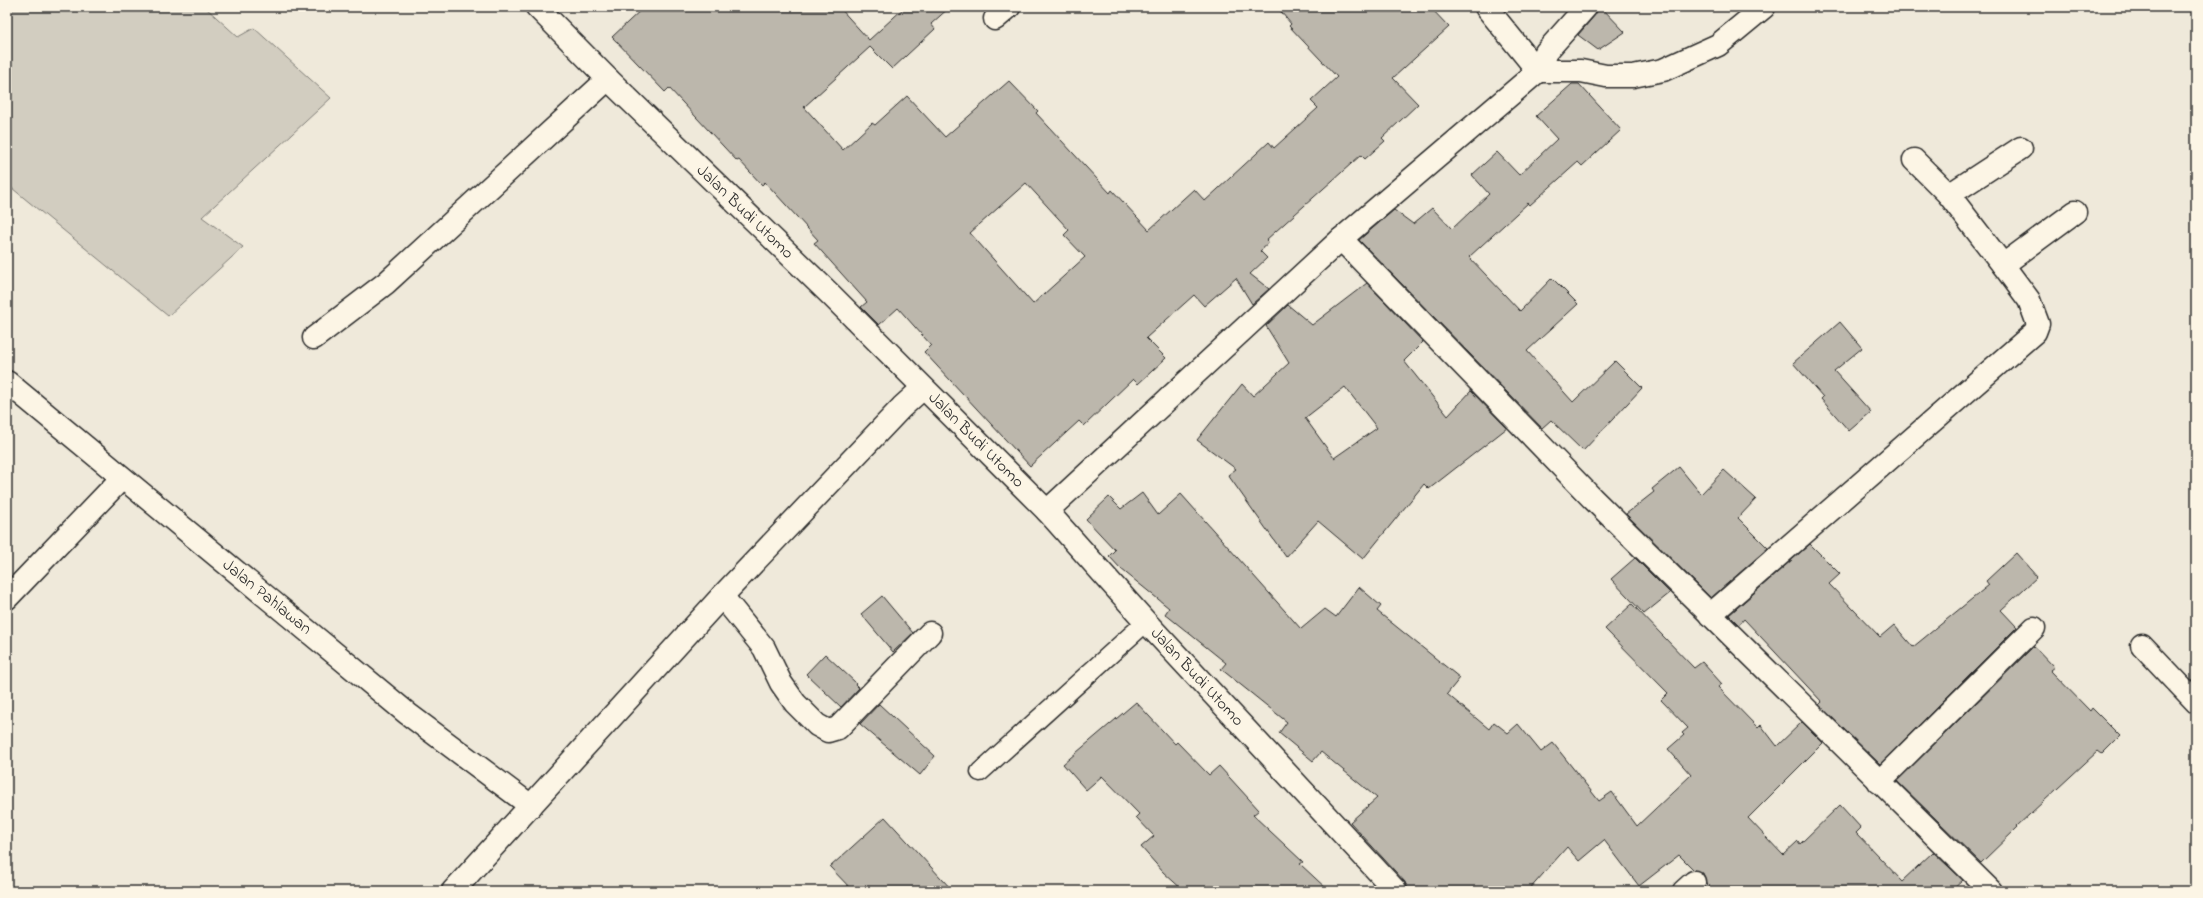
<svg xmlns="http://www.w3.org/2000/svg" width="2203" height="898" font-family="'Indie Flower',sans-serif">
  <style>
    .green { fill: #d2cdc0; stroke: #7e7c76 }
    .building { fill: #bcb7ac; stroke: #2b2b2b; fill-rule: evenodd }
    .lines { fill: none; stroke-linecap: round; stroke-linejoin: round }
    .service-casing { stroke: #2b2b2b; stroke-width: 21 }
    .minor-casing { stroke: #2b2b2b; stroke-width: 25 }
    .tertiary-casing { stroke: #2b2b2b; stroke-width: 25 }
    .service { stroke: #fcf5e5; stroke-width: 18 }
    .minor { stroke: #fcf5e5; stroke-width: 22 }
    .tertiary { stroke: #fcf5e5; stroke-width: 22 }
    .labels { text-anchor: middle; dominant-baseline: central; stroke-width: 3; stroke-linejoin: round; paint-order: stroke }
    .street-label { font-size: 17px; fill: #2b2b2b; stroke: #fcf5e5 }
  </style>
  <rect width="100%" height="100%" fill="#efe9da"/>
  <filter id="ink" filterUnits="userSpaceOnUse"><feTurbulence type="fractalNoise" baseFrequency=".025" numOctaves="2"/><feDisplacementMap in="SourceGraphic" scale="8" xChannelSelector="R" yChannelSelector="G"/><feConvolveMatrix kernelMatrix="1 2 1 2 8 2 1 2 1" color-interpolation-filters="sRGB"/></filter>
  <g filter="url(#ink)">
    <polygon class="green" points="7,7 205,7 238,37 254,28 331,98 202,217 243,247 168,316 7,184"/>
    <g class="building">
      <path d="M644,7H839L869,40L905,7H950L931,24L935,29L892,69L870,47L804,107L843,150L872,123L875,125L907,96L945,137L1009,81L1038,111L1036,113L1110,193L1112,190L1149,230L1194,189L1205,201L1269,142L1274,148L1318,108L1311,101L1337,77L1289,26L1291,24L1277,7H1430L1449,27L1393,78L1418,104L1382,138L1385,141L1365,159L1361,155L1266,240L1269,243L1260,251L1267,258L1250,274L1269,289L1252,304L1236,278L1204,306L1194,295L1146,338L1166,358L1138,384L1133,379L1084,426L1079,421L1030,466L924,352L931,345L898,308L879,325L861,307L867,302L814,243L818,240L765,182L762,185L739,160L737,161L669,88L665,92L612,37ZM1026,183L1069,230L1064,235L1085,257L1033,304L970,233Z"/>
      <polygon points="1598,7 1601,7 1625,32 1598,50 1578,35 1595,15"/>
      <polygon points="1572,84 1579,84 1621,130 1582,166 1578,162 1530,205 1528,203 1469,257 1520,311 1552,278 1578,304 1527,351 1573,402 1615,361 1642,388 1583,451 1551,420 1542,428 1359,240 1394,210 1413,224 1432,208 1452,229 1489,194 1472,175 1497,152 1519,175 1557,139 1536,116"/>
      <path d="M1367,283L1423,342L1404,361L1448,416L1471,391L1507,428L1429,489L1424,484L1363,559L1318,521L1286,557L1228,475L1236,469L1197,440L1242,384L1253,396L1289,363L1266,326L1288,305L1312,325ZM1345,387L1377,428L1334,458L1305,418Z"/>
      <polygon points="1840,322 1862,348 1834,371 1871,412 1849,431 1821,399 1823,397 1793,363"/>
      <polygon points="1679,467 1701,494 1724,470 1756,499 1738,518 1768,548 1711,598 1626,514 1654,492 1652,489"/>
      <polygon points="1142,493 1158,515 1181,494 1301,629 1325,609 1336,617 1359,587 1381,606 1377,611 1460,678 1447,694 1489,729 1494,722 1508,733 1518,724 1541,752 1553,743 1599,801 1612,792 1637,826 1691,775 1668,749 1684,735 1682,733 1688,728 1661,700 1668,693 1605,629 1632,604 1694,668 1702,662 1722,684 1718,687 1758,728 1761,725 1777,746 1802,722 1823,743 1748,818 1783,855 1798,841 1800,844 1840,805 1861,828 1856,833 1902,881 1933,852 1963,880 1951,891 1714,891 1706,883 1703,873 1694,870 1679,855 1639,886 1604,840 1579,861 1567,847 1528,891 1408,891 1405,882 1350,822 1377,798 1321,752 1313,761 1279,733 1287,722 1221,669 1226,663 1165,614 1169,608 1121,569 1109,556 1115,550 1086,519 1109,497 1121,509"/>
      <polygon points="1810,544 1840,574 1829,584 1880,637 1894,625 1913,647 1989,585 1986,581 2016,553 2037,577 2001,610 2017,627 1880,764 1819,705 1822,702 1744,619 1739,625 1729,615"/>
      <polygon points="1635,558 1670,593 1644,614 1611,579"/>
      <polygon points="882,596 913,633 893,652 861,614"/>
      <polygon points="2034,646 2054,667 2050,670 2090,711 2092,708 2120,736 2102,754 2098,751 2016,827 2017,828 1981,863 1897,781"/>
      <polygon points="825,654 856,683 855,684 859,688 841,707 806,674"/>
      <polygon points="1136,702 1175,744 1177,742 1209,775 1219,766 1259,810 1253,815 1303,862 1300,864 1329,891 1184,891 1163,872 1141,847 1154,836 1136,817 1139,814 1102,776 1086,790 1063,764"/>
      <polygon points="879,704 935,756 920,775 860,724"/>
      <polygon points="885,817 953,891 853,891 830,867"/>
    </g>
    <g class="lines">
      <defs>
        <polyline id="service" points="980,772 1146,622"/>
        <g id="minor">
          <polyline points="1486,7 1538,71 1581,71 1606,76 1633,76 1663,70 1718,45 1764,7"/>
          <polyline points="995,19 1009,7"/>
          <polyline points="1949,195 2021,148"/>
          <polyline points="1341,239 1592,498 1991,891"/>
          <polyline points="2003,265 2075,212"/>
          <polyline points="314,338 386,283 608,79"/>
          <polyline points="7,382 408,714 531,806"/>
          <polyline points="1047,511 1341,239 1538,71 1546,52 1586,7"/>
          <polyline points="722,596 764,648 781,683 795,703 817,725 828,731 838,728 930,633"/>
          <polyline points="7,598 122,478"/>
          <polyline points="1710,615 2028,338 2035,332 2038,324 2029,300 2003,265 1949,195 1914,160"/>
          <polyline points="2142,645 2196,702"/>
          <polyline points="1879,782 2034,628"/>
          <polyline points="453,891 722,596 902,407 923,388"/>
          <polyline points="1684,891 1694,882"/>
        </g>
        <polyline id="tertiary" points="537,7 608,79 831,295 1047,511 1146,622 1396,891"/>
      </defs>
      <use href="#service" class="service-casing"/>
      <use href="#minor" class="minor-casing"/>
      <use href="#tertiary" class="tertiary-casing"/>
      <use href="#service" class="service"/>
      <use href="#minor" class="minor"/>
      <use href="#tertiary" class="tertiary"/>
    </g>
  </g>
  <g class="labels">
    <g class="street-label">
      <text transform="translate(745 212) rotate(44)">Jalan Budi Utomo</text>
      <text transform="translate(976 440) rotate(45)">Jalan Budi Utomo</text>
      <text transform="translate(267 597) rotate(39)">Jalan Pahlawan</text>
      <text transform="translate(1197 677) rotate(47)">Jalan Budi Utomo</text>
    </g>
  </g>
  <rect width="2203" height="898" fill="none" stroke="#fcf5e5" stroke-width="24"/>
  <rect x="12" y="12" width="2179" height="874" fill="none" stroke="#2b2b2b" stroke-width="1.5" filter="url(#ink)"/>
</svg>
